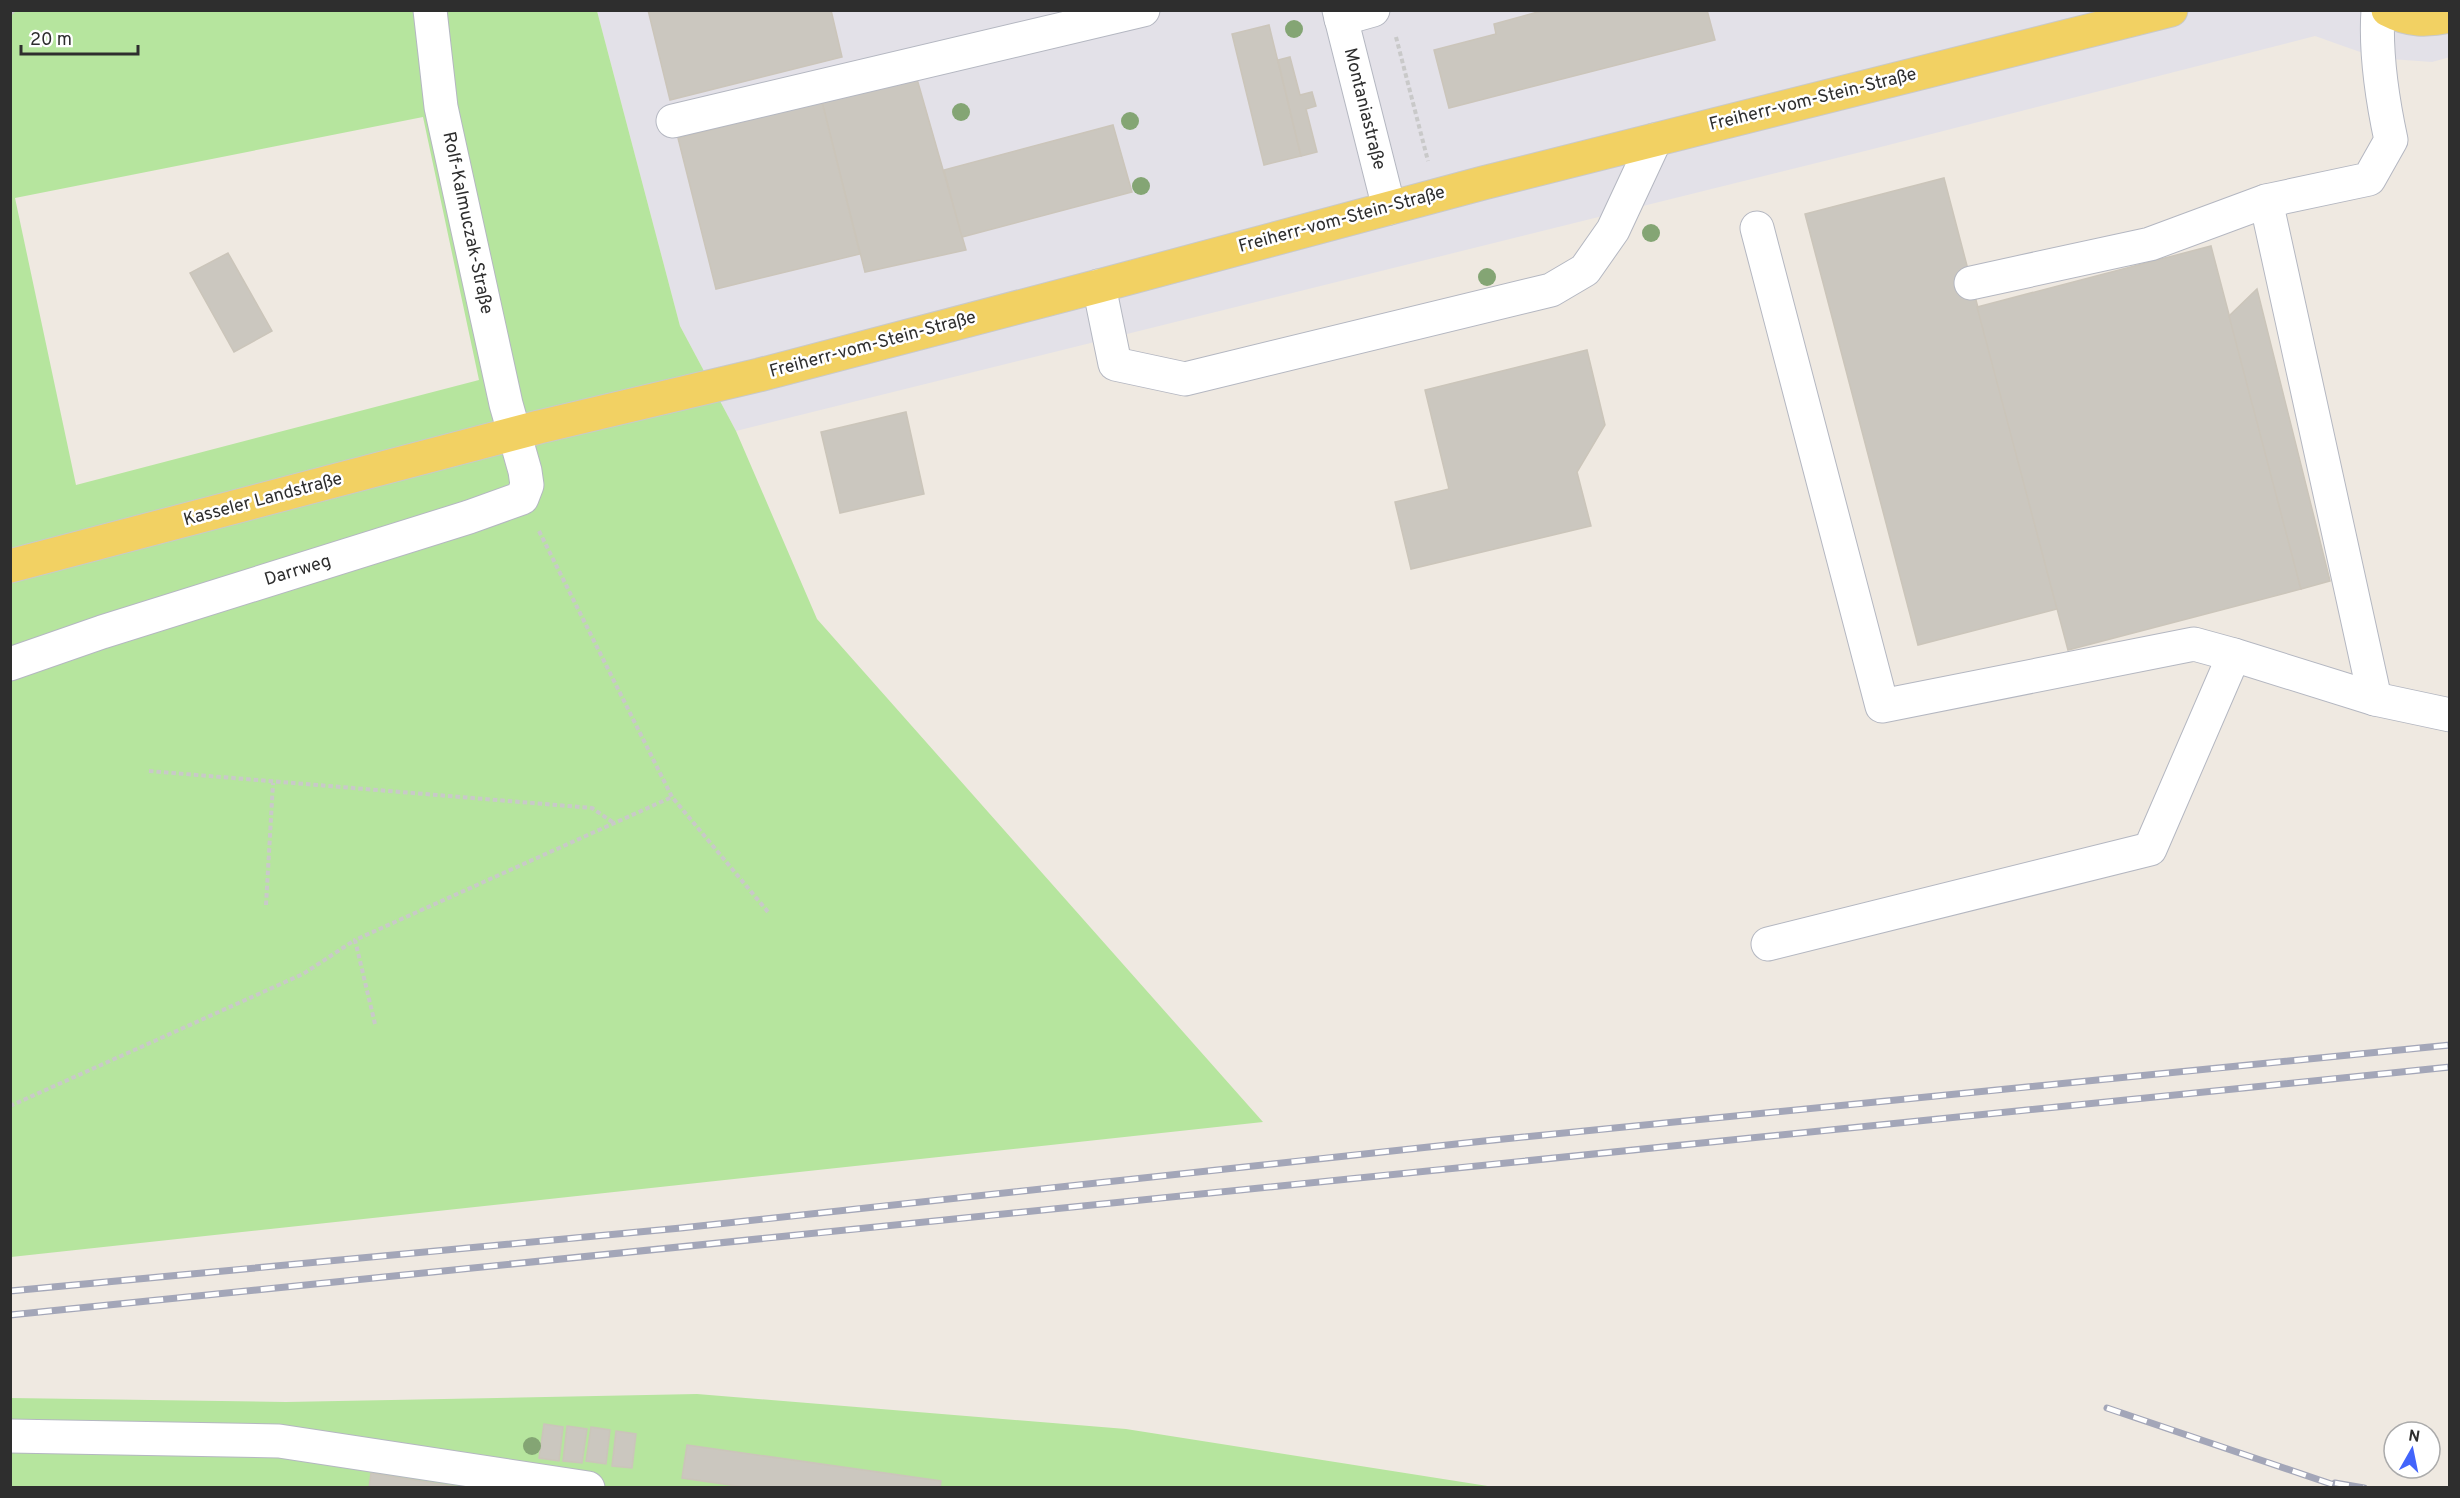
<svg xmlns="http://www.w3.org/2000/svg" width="2460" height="1498" font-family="Overpass,sans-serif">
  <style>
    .industrial { fill: #e3e1e8 }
    .green { fill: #b6e59e; fill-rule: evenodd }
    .building { fill: #cbc7bf; stroke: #cbc5ba; stroke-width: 1.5 }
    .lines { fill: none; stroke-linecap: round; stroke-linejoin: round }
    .minor-casing { stroke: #b4b7c1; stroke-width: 35 }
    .major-casing { stroke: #c9c9c9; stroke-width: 35 }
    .path { stroke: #c9c9c9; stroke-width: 4; stroke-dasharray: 4.5 3; stroke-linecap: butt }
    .minor { stroke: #fff; stroke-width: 33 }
    .major { stroke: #f2d163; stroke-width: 33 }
    .rail-casing { stroke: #a3a6b8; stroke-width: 7 }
    .rail { stroke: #fff; stroke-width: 4.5; stroke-dasharray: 14; stroke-linecap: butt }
    .tree { fill: #84a574 }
    .labels { text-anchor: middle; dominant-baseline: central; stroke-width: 5; stroke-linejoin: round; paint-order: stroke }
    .street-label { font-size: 18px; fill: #2e2e2e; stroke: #fff }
  </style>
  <rect width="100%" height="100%" fill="#efe9e1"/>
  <polygon class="industrial" points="2449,10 2450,57 2432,62 2377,58 2315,36 1869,150 736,431 680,326 597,11"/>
  <g class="green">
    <path d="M10,11H597L680,326L736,431L817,619L1263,1122L11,1257ZM423,117L479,380L76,485L15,198Z"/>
    <polygon points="697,1394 1126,1429 1494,1487 11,1488 11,1398 286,1402"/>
  </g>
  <g class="building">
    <polygon points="648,10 831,10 842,57 670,100"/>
    <polygon points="1545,10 1707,10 1715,40 1449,108 1434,50 1496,34 1494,24"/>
    <polygon points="1269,25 1301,156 1264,165 1232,34"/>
    <polygon points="1290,57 1300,95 1312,92 1316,106 1306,109 1317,152 1301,156 1278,60"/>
    <polygon points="917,79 966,250 865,272 822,102"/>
    <polygon points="822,102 860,254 716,289 678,138"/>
    <polygon points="1113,125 1132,192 962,237 944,170"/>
    <polygon points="1944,178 2057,609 1918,645 1805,214"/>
    <polygon points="2211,246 2301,589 2068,650 1977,307"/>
    <polygon points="228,253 272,331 234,352 190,273"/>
    <polygon points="2257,289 2330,581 2301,589 2229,316"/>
    <polygon points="1587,350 1605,425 1577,472 1591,526 1411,569 1395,502 1449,489 1425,390"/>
    <polygon points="906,412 924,494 840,513 821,432"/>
    <polygon points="544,1424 563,1427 559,1461 539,1458"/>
    <polygon points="567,1426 587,1429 582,1463 563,1461"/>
    <polygon points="591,1427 610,1430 606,1464 586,1461"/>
    <polygon points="616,1431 636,1434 632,1468 612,1466"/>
    <polygon points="687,1445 941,1481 940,1488 751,1488 682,1478"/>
    <polygon points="371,1473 465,1488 369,1488"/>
  </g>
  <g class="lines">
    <defs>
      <g id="minor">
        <polyline points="1339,10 1389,208"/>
        <polyline points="1341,19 1373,10"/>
        <polyline points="673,121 1143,10"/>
        <polyline points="2266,201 2375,699"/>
        <polyline points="1757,228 1882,706 2194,644 2234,655"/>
        <path d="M1971,283L2150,244L2266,201L2369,179L2391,140C2382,98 2375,54 2378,10"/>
        <polyline points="1099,286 1115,364 1185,379 1551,290 1585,270 1613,230 1655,140"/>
        <polyline points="10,664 102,632 469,517 522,498 527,485 525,471 506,404 441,107 430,10"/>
        <polyline points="1768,944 2150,849 2234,655 2375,699 2450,715"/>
        <polyline points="10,1436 279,1441 588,1488"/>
      </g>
      <g id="major">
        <path d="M2388,10C2409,21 2427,21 2450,16"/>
        <polyline points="10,566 539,427 759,375 1099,286 1483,183 2171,10"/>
      </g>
    </defs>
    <use href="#minor" class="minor-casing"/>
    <use href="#major" class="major-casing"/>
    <g class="path">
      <polyline points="10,14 15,10"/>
      <polyline points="1396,37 1428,161"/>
      <polyline points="539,531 672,797 768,912"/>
      <polyline points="149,771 592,808 614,823"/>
      <polyline points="266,905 273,783"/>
      <polyline points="375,1024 355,940 672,797"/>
      <polyline points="10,1106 303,974 355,940"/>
    </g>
    <use href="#minor" class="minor"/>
    <use href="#major" class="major"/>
    <defs>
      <g id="rail">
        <polyline points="10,1291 681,1228 1484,1141 2450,1045"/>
        <polyline points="10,1315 2450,1067"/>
        <polyline points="2107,1408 2343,1488"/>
        <polyline points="2335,1483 2364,1488"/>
      </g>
    </defs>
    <use href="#rail" class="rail-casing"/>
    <use href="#rail" class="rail"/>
  </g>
  <g class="tree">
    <circle cx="1294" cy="29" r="9"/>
    <circle cx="961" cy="112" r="9"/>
    <circle cx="1130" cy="121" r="9"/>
    <circle cx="1141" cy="186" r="9"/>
    <circle cx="1651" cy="233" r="9"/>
    <circle cx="1487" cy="277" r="9"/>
    <circle cx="532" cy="1446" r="9"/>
  </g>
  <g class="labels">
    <g class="street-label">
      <text transform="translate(1813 100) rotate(-14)">Freiherr-vom-Stein-Straße</text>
      <text transform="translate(1364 109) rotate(76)">Montaniastraße</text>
      <text transform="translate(1342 220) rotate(-15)">Freiherr-vom-Stein-Straße</text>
      <text transform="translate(467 223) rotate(78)">Rolf-Kalmuczak-Straße</text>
      <text transform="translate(873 345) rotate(-15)">Freiherr-vom-Stein-Straße</text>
      <text transform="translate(263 500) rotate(-15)">Kasseler Landstraße</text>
      <text transform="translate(298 571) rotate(-17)">Darrweg</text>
    </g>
  </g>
  <rect width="2460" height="1498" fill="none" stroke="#2e2e2e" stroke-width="24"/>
  <g transform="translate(2412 1450) rotate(9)"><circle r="28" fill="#ffffff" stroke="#ababab" stroke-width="1.5"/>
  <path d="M0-4.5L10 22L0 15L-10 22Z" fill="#4264fb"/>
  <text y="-9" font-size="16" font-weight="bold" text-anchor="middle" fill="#2e2e2e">N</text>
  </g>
  <path d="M21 45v9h117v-9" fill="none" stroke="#2e2e2e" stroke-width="3"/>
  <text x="30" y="45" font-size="18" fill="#2e2e2e" stroke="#ffffff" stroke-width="4.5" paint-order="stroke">20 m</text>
</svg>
